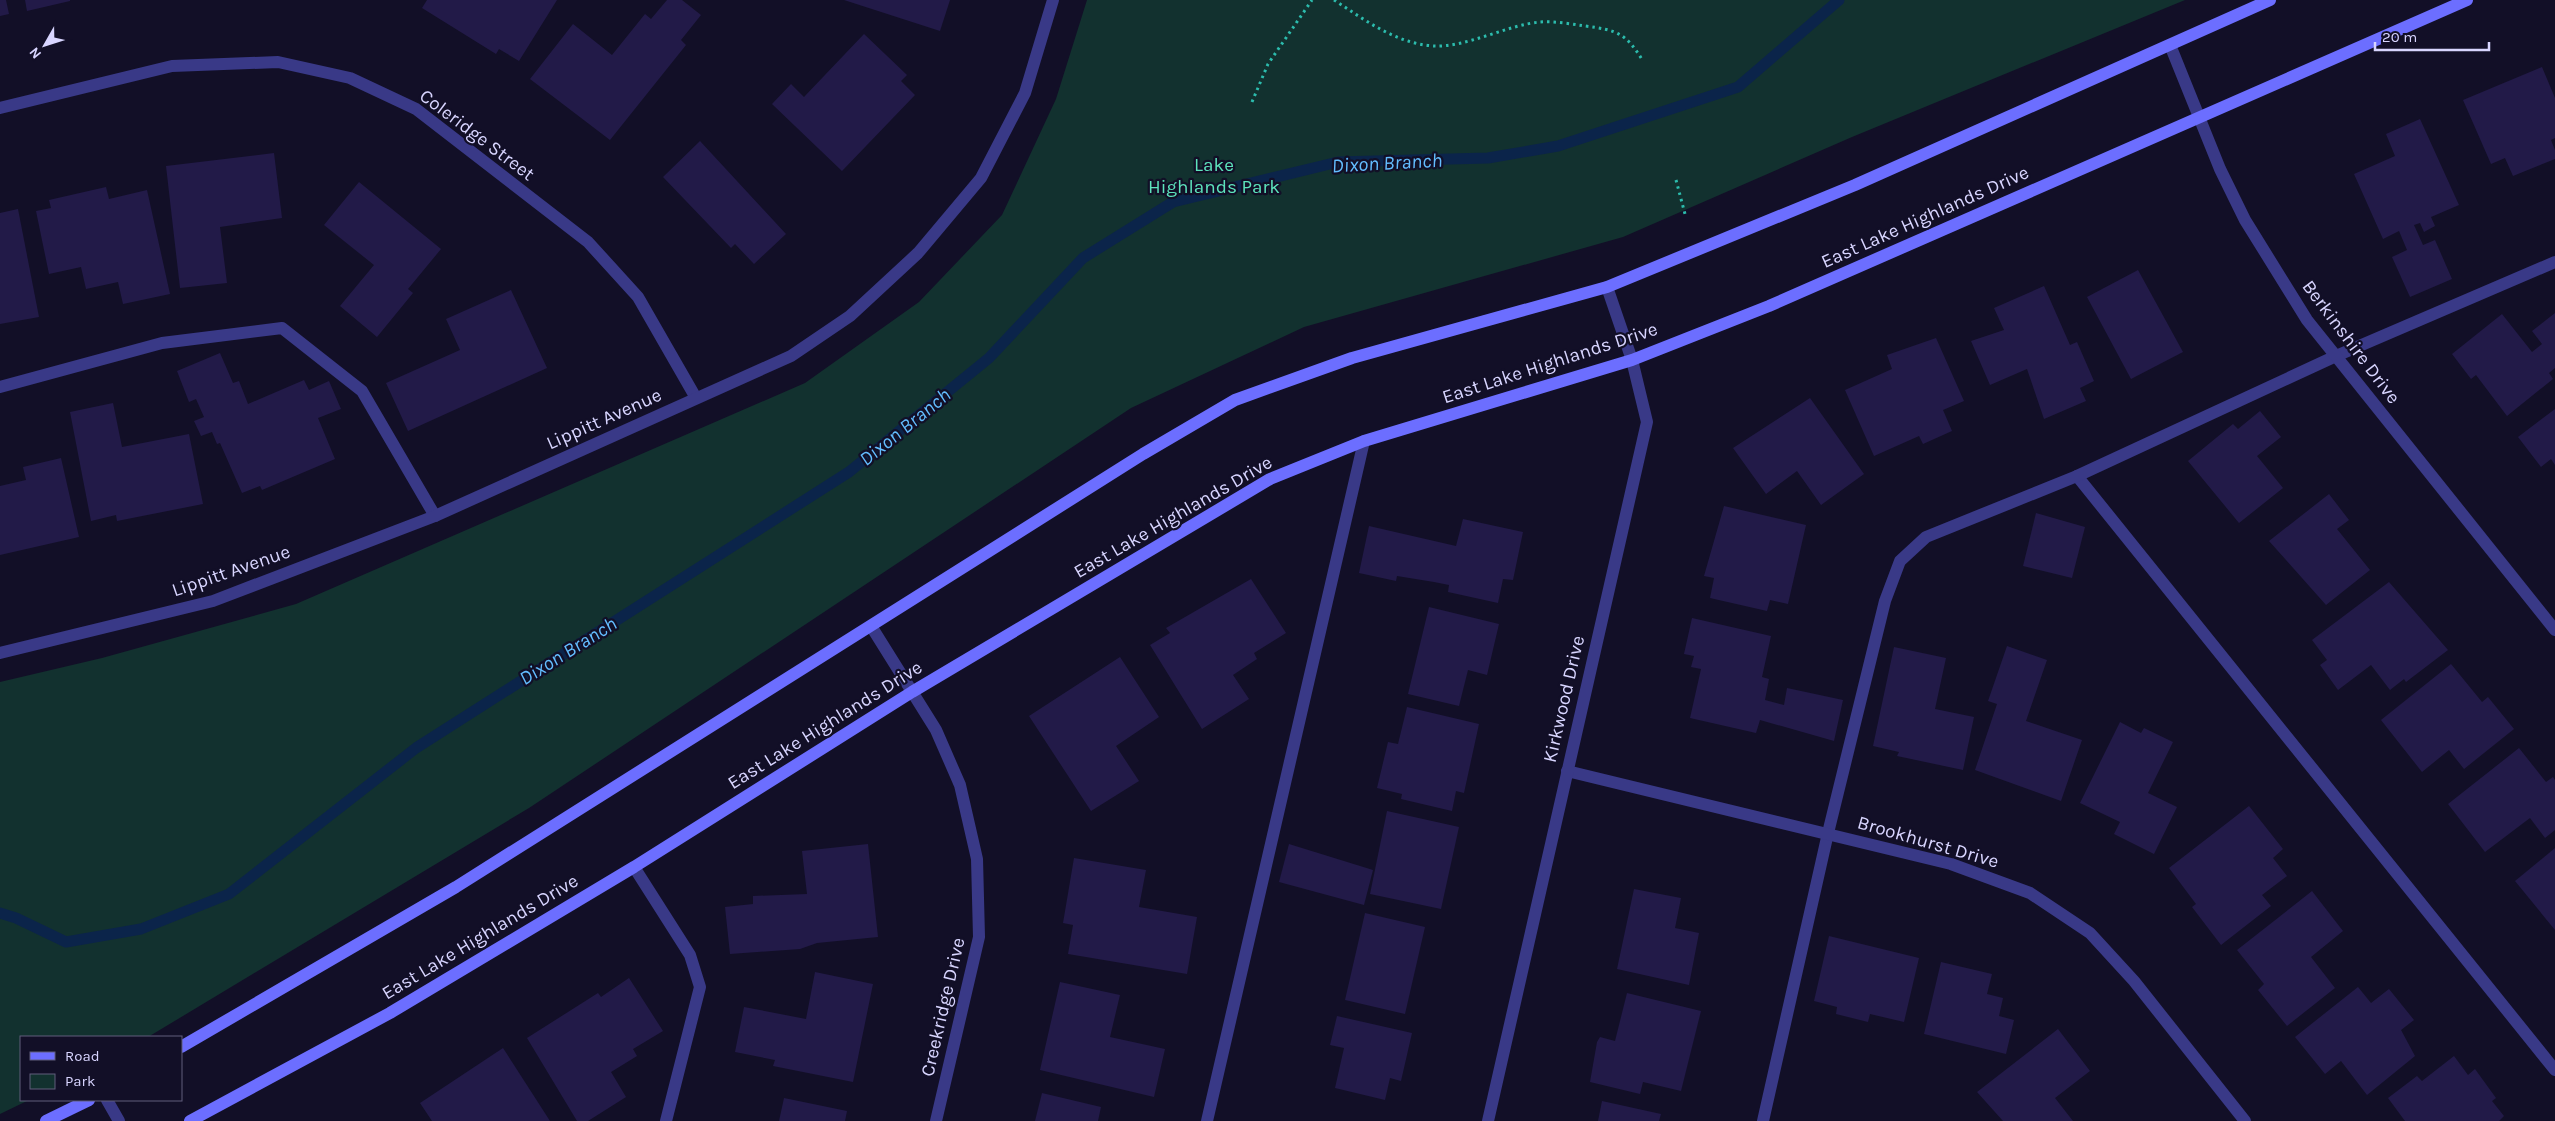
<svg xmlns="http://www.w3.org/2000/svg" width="2555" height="1121" font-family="Karla,sans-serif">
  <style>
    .green { fill: #12312f }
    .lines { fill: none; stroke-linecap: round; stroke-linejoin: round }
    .stream { stroke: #0b244a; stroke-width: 11 }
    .building { fill: #221a48 }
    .path { stroke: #2cbcad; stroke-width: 3; stroke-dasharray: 2.5 4; stroke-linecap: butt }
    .service { stroke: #393987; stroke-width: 12 }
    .minor { stroke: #393987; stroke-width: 12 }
    .secondary { stroke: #6c6eff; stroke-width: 12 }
    .labels { text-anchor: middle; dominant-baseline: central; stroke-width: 4.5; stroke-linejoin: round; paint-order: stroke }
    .street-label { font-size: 19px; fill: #d8d5ff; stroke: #120f27 }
    .park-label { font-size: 19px; fill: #5de3bc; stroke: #120f27 }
    .water-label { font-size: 20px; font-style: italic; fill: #63bdff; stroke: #120f27 }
  </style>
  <rect width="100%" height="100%" fill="#120f27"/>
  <polygon class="green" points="1087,0 2185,0 1852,137 1623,237 1304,327 1131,408 529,808 148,1037 21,1037 21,1100 29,1100 0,1114 0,682 102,658 296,604 805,383 919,302 1002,215 1056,99"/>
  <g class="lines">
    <polyline class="stream" points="0,913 16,918 66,942 141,929 229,894 416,748 849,472 989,358 1083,258 1173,202 1338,162 1488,158 1558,146 1738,87 1839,0"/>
  </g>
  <g class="building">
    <polygon points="0,0 6,0 9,14 0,16"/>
    <polygon points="25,0 70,0 70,1 27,11"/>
    <polygon points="427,0 557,0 519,61 499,49 496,54 422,8"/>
    <polygon points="667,0 682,0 701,15 681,40 686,45 610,140 530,79 573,24 612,55 645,14 651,19"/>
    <polygon points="844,0 950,0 940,31"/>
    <polygon points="864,34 907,75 901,81 915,95 842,171 772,104 791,84 804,97"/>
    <polygon points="2542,67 2555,98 2555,138 2551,140 2555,150 2555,159 2513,176 2505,158 2491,164 2463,100"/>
    <polygon points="2420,119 2459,205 2431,217 2435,226 2424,232 2420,223 2414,225 2423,245 2435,240 2452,279 2410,297 2392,257 2407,250 2399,231 2383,239 2354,174 2395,156 2386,134"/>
    <polygon points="700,141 786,234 754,264 735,244 731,248 663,177"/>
    <polygon points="274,153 282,218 220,227 227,283 180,288 166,166"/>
    <polygon points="359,182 441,249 408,289 413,293 377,337 340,306 374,265 324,225"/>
    <polygon points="106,187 109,199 147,190 170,294 123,304 118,282 86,289 81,267 49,274 36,211 51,208 49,200"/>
    <polygon points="18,209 39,317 0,324 0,213"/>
    <polygon points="2138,270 2183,352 2131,379 2087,297"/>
    <polygon points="2044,286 2070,345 2077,342 2094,381 2080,388 2086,401 2044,419 2027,369 1990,385 1971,341 2004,330 1994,308"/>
    <polygon points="511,290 547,368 408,431 386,383 460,350 446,319"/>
    <polygon points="2555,313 2555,368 2549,373 2553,379 2507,416 2476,375 2471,379 2452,354 2502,314 2532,352 2542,344 2532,331"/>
    <polygon points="1936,338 1964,401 1943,410 1952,431 1923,444 1919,436 1874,456 1845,390 1892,369 1887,355"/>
    <polygon points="220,353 233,383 239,381 248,404 304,380 309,390 329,381 341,409 318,418 335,459 262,490 260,486 242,493 220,443 217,444 212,432 201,436 194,421 204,417 196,399 189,402 177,371"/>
    <polygon points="1810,398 1864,474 1821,505 1797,471 1766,494 1733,448"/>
    <polygon points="113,403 122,447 189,434 203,504 117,521 116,515 91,521 70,412"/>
    <polygon points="2555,409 2555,465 2551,459 2541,467 2518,437"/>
    <polygon points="2260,411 2281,437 2257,456 2283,488 2239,523 2188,461 2233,424 2238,429"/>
    <polygon points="61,458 79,537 0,555 0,486 26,480 23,467"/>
    <polygon points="2329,494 2349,520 2337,529 2370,570 2326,605 2269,541"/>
    <polygon points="1724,506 1806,525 1788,604 1770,600 1767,611 1710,598 1714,578 1704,576"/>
    <polygon points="2036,513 2085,527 2072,578 2023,566"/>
    <polygon points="1463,519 1523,532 1513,580 1503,579 1498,603 1448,592 1449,585 1434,582 1397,576 1396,581 1359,573 1369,526 1456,546"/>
    <polygon points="1251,579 1286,633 1254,653 1257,659 1233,675 1249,699 1202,729 1150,645 1170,633 1166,628"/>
    <polygon points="2389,582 2448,650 2406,682 2404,679 2390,690 2371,665 2338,690 2320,665 2327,660 2312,640"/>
    <polygon points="1429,607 1499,624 1487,675 1468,670 1459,706 1408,694"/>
    <polygon points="1692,618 1771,636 1762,677 1769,679 1765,700 1784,705 1787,688 1843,700 1834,741 1760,720 1756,733 1690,718 1701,669 1691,667 1694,656 1684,654"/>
    <polygon points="2007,646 2047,660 2026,721 2082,740 2061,801 1975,770 1997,704 1988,701"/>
    <polygon points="1894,647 1946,658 1935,709 1974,717 1963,770 1897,756 1899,752 1873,746"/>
    <polygon points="1120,657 1159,717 1116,746 1139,781 1091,811 1029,716"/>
    <polygon points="2451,664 2482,702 2488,697 2514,729 2464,769 2449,750 2422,772 2381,720"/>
    <polygon points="1407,707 1479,724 1464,793 1456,791 1452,811 1401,799 1402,794 1377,788 1388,742 1398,744"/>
    <polygon points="2120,722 2141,733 2144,728 2173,742 2148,793 2177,807 2154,854 2114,834 2120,822 2080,803"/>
    <polygon points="2519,748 2546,782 2553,777 2555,780 2555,830 2545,838 2530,818 2485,852 2448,804"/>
    <polygon points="2249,806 2283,849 2273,858 2287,876 2262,895 2271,906 2221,945 2192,907 2196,904 2169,868"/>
    <polygon points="1387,811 1459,827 1441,909 1370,894"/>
    <polygon points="868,844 878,937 817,943 800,949 730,954 725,907 753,904 753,896 807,894 802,851"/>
    <polygon points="1289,844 1373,870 1364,905 1279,882"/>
    <polygon points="2555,848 2555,930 2515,881"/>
    <polygon points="1074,858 1146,870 1139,907 1197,917 1187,974 1068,954 1073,925 1063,923"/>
    <polygon points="1634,889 1681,898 1675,928 1699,933 1689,985 1617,969"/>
    <polygon points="2312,891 2343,931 2311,957 2335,988 2287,1026 2258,990 2264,984 2237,950"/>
    <polygon points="1365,913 1425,927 1405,1014 1345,1000"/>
    <polygon points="1829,936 1919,958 1904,1022 1870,1014 1868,1022 1836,1014 1837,1007 1814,1001"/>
    <polygon points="1941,962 1992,974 1987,994 2003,998 1999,1016 2014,1020 2006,1054 1924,1034"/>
    <polygon points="815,972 873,984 853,1082 773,1066 775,1060 735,1052 744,1007 806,1019"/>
    <polygon points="629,978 663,1031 633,1049 637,1056 611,1072 626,1097 588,1121 577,1121 527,1038 598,993 601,997"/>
    <polygon points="1060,982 1120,995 1110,1037 1165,1049 1154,1097 1040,1070"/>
    <polygon points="2358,987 2371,1003 2389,989 2414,1020 2401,1030 2415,1056 2367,1095 2341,1061 2325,1074 2295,1037"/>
    <polygon points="1627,993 1701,1011 1681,1091 1643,1082 1640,1094 1590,1082 1597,1042 1600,1037 1615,1041"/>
    <polygon points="1337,1016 1412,1033 1401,1081 1390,1078 1385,1100 1335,1088 1344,1048 1330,1045"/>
    <polygon points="2058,1029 2090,1071 2055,1098 2073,1121 2003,1121 1977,1092"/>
    <polygon points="503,1048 550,1121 432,1121 420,1103"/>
    <polygon points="2454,1056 2468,1075 2475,1069 2496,1098 2492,1101 2504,1116 2499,1121 2405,1121 2388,1098 2417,1076 2422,1081"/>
    <polygon points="1042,1093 1101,1107 1098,1121 1035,1121"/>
    <polygon points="784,1098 847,1111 845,1121 779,1121"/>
    <polygon points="1602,1101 1661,1114 1659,1121 1598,1121"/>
  </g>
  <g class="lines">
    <g class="path">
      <path d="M1334,0C1365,20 1395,43 1433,46C1465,48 1507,25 1540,22C1555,21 1571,24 1585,26C1617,30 1626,33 1643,61"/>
      <polyline points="1252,102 1268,64 1312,0"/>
      <polyline points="1676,180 1685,214"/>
    </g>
    <g class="service">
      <polyline points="0,387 162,343 282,328 362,391 435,516"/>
      <polyline points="2077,476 2555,1070"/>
      <polyline points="634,867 690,955 700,987 666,1121"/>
      <polyline points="1207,1121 1364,441"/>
      <polyline points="1763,1121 1828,833 1885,601 1900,561 1926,537 2077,476 2336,356 2555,262"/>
    </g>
    <g class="minor">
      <polyline points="2170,45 2220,169 2245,220 2307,320 2555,630"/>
      <polyline points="0,108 172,66 278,62 350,78 416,109 588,242 638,297 696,398"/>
      <polyline points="871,626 936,730 960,785 977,859 979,937 936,1121"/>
      <polyline points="0,653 213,601 435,516 791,356 850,316 918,253 981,178 1025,93 1053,0"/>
      <polyline points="1567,771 1951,864 2030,893 2090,933 2134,981 2245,1121"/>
      <polyline points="107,1100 119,1121"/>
      <polyline points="1488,1121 1647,422 1632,360 1607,287"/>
    </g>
    <g class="secondary">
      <polyline points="181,1047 456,887 1143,454 1235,400 1352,358 1607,287 1855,185 2270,0"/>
      <polyline points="46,1121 89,1100"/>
      <polyline points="190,1121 390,1013 634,867 912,692 1270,479 1364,441 1632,360 1769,306 2467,0"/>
    </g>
  </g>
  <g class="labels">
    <g class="street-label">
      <text transform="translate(477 135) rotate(37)">Coleridge Street</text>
      <text transform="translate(1925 217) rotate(-24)">East Lake Highlands Drive</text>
      <text transform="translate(2351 342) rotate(53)">Berkinshire Drive</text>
      <text transform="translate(1550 363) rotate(-18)">East Lake Highlands Drive</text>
      <text transform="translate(604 419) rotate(-24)">Lippitt Avenue</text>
      <text transform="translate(1173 517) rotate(-30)">East Lake Highlands Drive</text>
      <text transform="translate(231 571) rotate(-19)">Lippitt Avenue</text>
      <text transform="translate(1564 699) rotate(-77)">Kirkwood Drive</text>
      <text transform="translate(825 725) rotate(-32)">East Lake Highlands Drive</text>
      <text transform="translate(1928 842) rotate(16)">Brookhurst Drive</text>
      <text transform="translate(480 937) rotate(-31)">East Lake Highlands Drive</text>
      <text transform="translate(943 1007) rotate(-77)">Creekridge Drive</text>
    </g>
    <g class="park-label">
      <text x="1214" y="165">Lake<tspan x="1214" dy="22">Highlands Park</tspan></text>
    </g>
    <g class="water-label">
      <text transform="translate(1387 163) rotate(-3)">Dixon Branch</text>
      <text transform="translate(905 427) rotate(-39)">Dixon Branch</text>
      <text transform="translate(568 651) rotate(-32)">Dixon Branch</text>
    </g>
  </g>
  <rect x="20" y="1036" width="162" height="65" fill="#120f27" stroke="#615e7d"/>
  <rect x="30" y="1052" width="25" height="8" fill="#6c6eff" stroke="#615e7d"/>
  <text x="65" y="1061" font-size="15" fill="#d8d5ff">Road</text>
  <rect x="30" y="1074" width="25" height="15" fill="#12312f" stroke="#615e7d"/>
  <text x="65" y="1086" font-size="15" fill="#d8d5ff">Park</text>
  <g transform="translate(45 45) rotate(231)" stroke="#120f27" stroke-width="4" paint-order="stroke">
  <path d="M0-4L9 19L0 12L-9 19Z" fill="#d8d5ff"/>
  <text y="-8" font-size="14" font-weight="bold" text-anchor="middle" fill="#d8d5ff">N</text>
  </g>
  <path d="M2375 42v8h114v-8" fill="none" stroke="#d8d5ff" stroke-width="2.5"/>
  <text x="2382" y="42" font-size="15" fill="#d8d5ff" stroke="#120f27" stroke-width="4" paint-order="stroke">20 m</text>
</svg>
